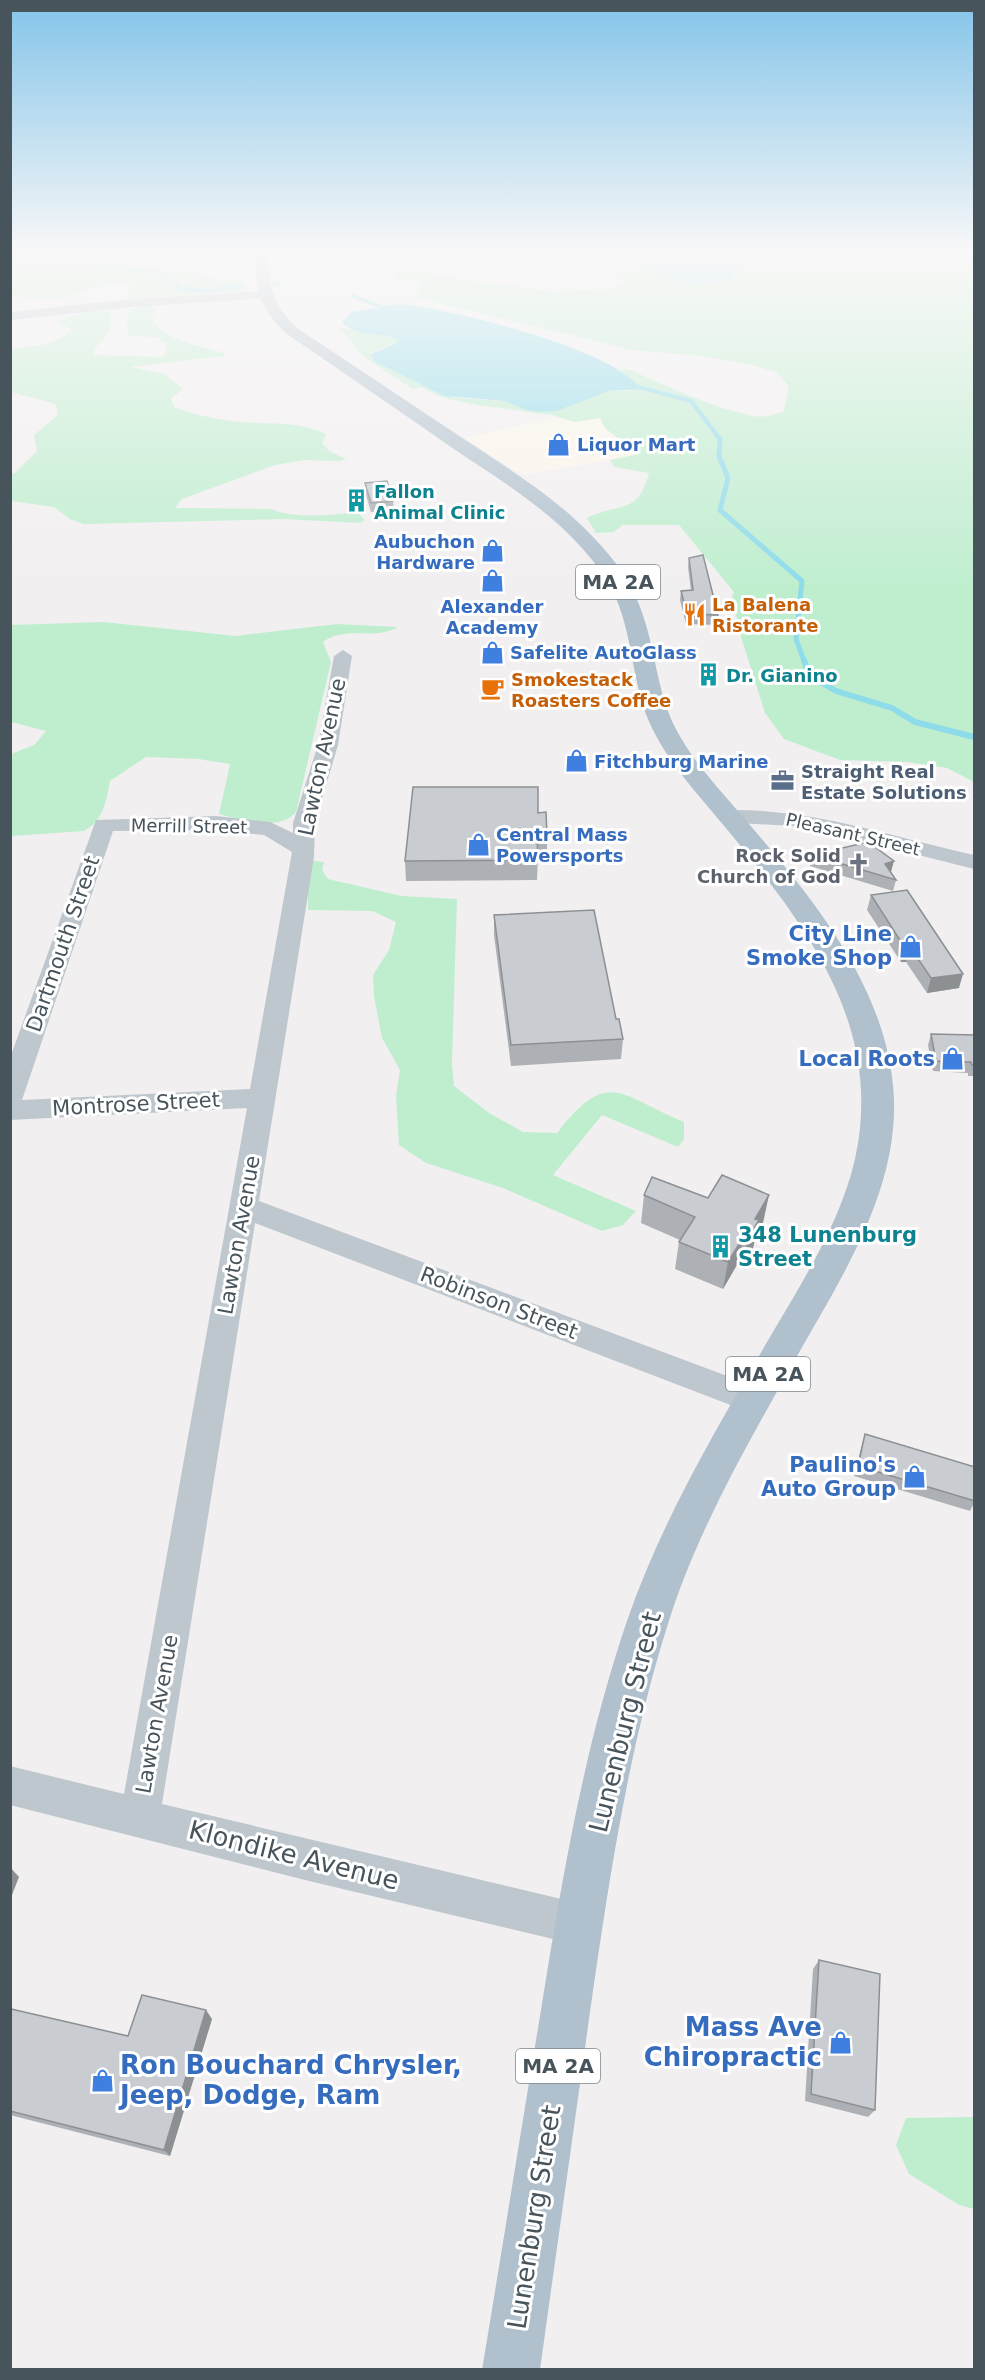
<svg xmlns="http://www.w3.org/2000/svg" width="985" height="2380" font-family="'DejaVu Sans',sans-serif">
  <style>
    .commercial { fill: #fcf6ea }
    .green { fill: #bfeecf }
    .water { fill: #8edbea }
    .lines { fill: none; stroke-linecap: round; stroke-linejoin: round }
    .stream-far2 { stroke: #8edbea; stroke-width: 4 }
    .stream-far1 { stroke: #8edbea; stroke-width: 5 }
    .stream { stroke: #8edbea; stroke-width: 6 }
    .minor { fill: #bec7ce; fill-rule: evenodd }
    .major { fill: #b0c0cd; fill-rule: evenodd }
    .wall { fill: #adb0b5 }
    .shaded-wall { fill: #8d9093 }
    .building { fill: #c9cdd2; stroke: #8d9093; stroke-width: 1.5 }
    .labels { text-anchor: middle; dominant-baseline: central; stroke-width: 6; stroke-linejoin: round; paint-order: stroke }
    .far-shop-label { font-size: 18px; font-weight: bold; fill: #366cbe; stroke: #fff; text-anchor: start }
    .far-culture-label { font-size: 18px; font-weight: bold; fill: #0d838f; stroke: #fff; text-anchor: start }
    .far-food-label { font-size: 18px; font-weight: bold; fill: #c56008; stroke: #fff; text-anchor: start }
    .far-service-label { font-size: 18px; font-weight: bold; fill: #4e5e75; stroke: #fff; text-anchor: start }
    .far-street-label { font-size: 18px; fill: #48545c; stroke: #fff }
    .far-worship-label { font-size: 18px; font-weight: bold; fill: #5b616d; stroke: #fff; text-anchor: end }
    .shield { fill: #fff; stroke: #7f878d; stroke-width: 1.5 }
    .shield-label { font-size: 20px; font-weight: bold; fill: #48545c }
    .street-label { font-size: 21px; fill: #48545c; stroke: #fff }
    .shop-label { font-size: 21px; font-weight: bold; fill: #366cbe; stroke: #fff; text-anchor: end }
    .culture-label { font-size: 21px; font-weight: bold; fill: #0d838f; stroke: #fff; text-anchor: start }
    .near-street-label { font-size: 26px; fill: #48545c; stroke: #fff }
    .near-shop-label { font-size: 26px; font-weight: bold; fill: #366cbe; stroke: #fff; text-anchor: end }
  </style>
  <rect width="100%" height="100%" fill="#f2eff0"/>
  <polygon class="commercial" points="558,417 574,422 600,418 605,428 638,455 523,475 464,438"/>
  <g class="green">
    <path d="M78,255H182L176,259L182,264L243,262L205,265L199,270L200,277L244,278L246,290L130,299H126L131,285C105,278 83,295 58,298C42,301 26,297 11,295V257L39,258Z"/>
    <path d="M476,255H974V782L947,768L908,762L840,760L784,739L765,713L741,637L732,597L734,592L679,525H623L613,532L596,533L587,518C619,502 638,516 649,473L614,467L610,460L638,454L605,428L600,418L574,422L552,415L477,405L441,397L421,387L413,389L364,357L339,327L396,339L398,341L392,346L372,352L371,356L455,398L505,401L539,412L557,411L609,391H628L633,383L620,369L630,370C669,387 711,407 753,416C764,418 774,415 784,411L789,386L776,372L752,365L703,356L633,350L416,297L423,279H395L398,263L425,273L548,291L613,289L618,285L619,278L599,264L530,261Z"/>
    <path d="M147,305L157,308L151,318C167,343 199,345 224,353V356L131,367L164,374L183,389L171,398L174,407C198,417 231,422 257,423C282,424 302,423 326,434L322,443L329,451L346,459L340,461L305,460L275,465L182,499L175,508L271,509C298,520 330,514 358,513L365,520L360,523L283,519L84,524L70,519L54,507L11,501V474L15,473L37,451L34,435L58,415L56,404L11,392V349C29,347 60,345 72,329L56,322C74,316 92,307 111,312C112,331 108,335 95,348L94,355L164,357L167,342H162L160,337L128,336L127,317L130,310Z"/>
    <path d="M103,622L236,636L337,624L398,627C374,641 347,625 323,642L331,662L296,812C279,832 241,820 219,814L230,764L198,759L146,757L110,781C106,801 104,820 84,831L11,836V754L34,745L46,731L11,722L10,625Z"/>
    <path d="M307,860L324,862L322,870L328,879L402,896L457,899L452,1064L454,1086L489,1113L523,1132L557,1133C609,1066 620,1096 684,1122V1139L678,1147L602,1115L553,1175L636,1211L623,1225L602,1231L503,1188L426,1163L399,1145L396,1096L400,1070L382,1038L374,997L373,975L389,950L396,922L372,911L308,910Z"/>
    <polygon points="974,2117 974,2209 959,2205 909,2174 896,2145 906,2118"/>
  </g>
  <g class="water">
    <path d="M651,255H736L748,261L746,266L731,271L735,280C701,282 673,289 644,268L646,263L653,262Z"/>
    <path d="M399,304C448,308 617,350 640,389L609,391L557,411L539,412L526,410L505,401L444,396L374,361L371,354L395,344L398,341L396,339C380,333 354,336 342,322L351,312Z"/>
  </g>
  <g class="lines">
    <g class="stream-far2">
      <polyline points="953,255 971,261 974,266"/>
      <polyline points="10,263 89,263 158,273 182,289 208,291 242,285"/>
      <polyline points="274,284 279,283"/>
      <polyline points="353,296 389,310"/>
      <polyline points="631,385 691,401 716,434"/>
    </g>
    <polyline class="stream-far1" points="715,433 720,439 719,456 728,478 720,510 802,581 796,639 804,661"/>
    <polyline class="stream" points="804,660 809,675 836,691 892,708 915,722 974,737"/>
    <g class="minor">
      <polygon points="263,291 267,292 267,298 133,307 10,320 10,312 133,299"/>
      <path d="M343,650L352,656L338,745L315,823L314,857L259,1201L765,1390L770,1400L765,1410L754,1414L255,1223L162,1804L578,1903L593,1909L599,1924L593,1939L578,1945L309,1881L10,1805V1766L124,1794L247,1108L10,1120V1058L96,820L216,816L270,822L293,833V823L318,745L334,656ZM216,830L264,835L292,852L250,1089L22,1100L113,831Z"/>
      <path d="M730,810C815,809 893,837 974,855V869L823,831L792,826L722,822L719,817L722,812Z"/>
    </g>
    <path class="major" d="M255,255H269C269,287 274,306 297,328C353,365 408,402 464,439C510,470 557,498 595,539C614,559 631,581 640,607C656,648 656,692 677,731C695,765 724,794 749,824C816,902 890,992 894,1100C897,1199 834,1289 788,1372C742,1454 695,1536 667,1627C627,1754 608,1887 589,2019C573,2136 556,2253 540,2370H482C502,2250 521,2130 541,2010C562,1879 584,1747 627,1621C660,1525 712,1436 763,1349C798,1288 839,1228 855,1159C884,1028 808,928 730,833C703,800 672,768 653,730C633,691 634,646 619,606C611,583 597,565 581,547C544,506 497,478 451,447C397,409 342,372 287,334C261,310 254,290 255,255Z"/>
  </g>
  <g class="wall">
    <polygon points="365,483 393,501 394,511 371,512 365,492"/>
    <polygon points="689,558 718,615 717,625 686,624 680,600 681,591 691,591 688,567"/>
    <polygon points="538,813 547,836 547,856 538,856 537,880 406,881 405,861"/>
    <polygon points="812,855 891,872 896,880 893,891 810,866"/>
    <polygon points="871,895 959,988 927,993 906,962 901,962 867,910"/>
    <polygon points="494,915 616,1019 623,1039 621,1059 511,1066 494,935"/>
    <polygon points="931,1034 975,1035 975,1076 968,1076 968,1073 933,1071 928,1045"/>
    <polygon points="644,1195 763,1223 756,1235 753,1248 742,1265 738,1263 723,1289 675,1269 679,1242 680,1240 641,1223"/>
    <polygon points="865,1434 975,1501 970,1511 854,1476 862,1444"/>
    <polygon points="819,1960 875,2110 868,2117 805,2101 813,1969"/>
    <polygon points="11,2009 128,2036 212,2019 170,2156 10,2115"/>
  </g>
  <g class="shaded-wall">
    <polygon points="894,861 891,872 882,874 885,864"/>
    <polygon points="910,947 906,962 901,962 905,948"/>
    <polygon points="963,974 959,988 927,993 931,978"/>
    <polygon points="769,1195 763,1223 756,1235 753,1248 742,1265 748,1238 755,1219"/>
    <polygon points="744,1236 738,1263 723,1289 728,1262"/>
    <polygon points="10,1867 19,1877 10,1900"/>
    <polygon points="206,2010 212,2019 170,2156 164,2150"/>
  </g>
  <g class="building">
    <polygon points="387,481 393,501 371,503 365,483"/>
    <polygon points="703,555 718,615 687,614 681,591 693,590 689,558"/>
    <polygon points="413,787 538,787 538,813 546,812 547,836 537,836 538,860 405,861"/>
    <polygon points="868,842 894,861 885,864 896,880 812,855"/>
    <polygon points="907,890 963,974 931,978 910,947 905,948 871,895"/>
    <polygon points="594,910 616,1019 619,1019 623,1039 511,1045 494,915"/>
    <polygon points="931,1034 975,1035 975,1065 972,1065 971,1062 936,1061"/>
    <polygon points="722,1175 769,1195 755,1219 759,1220 748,1238 744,1236 728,1262 679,1242 695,1217 644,1195 652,1177 708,1198"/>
    <polygon points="865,1434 975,1467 975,1501 858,1466"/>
    <polygon points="819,1960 880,1974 875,2110 811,2094"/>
    <polygon points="142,1995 206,2010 164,2150 10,2111 11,2009 128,2036"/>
  </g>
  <linearGradient id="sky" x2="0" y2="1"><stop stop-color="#84c4e9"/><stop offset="0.43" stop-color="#f9f8f8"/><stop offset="1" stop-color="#f9f8f8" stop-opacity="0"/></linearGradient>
  <rect width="985" height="588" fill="url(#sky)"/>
  <defs>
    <symbol id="shop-bare" viewBox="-9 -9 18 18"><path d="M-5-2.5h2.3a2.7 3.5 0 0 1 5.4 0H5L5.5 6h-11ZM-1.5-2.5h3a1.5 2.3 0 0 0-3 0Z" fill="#3f7fe0" stroke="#fff" stroke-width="2.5" paint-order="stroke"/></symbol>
    <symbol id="building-bare" viewBox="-9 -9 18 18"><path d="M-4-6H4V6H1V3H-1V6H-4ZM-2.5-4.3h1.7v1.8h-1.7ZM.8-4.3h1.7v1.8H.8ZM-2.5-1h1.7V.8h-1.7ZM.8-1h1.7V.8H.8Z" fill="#0f9aa8" stroke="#fff" stroke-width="2.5" paint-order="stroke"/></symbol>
    <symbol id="restaurant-bare" viewBox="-9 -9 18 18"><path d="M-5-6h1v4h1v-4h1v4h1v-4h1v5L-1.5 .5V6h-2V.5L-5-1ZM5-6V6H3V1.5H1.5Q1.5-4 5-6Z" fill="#e8710a" stroke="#fff" stroke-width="2.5" paint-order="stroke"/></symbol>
    <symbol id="cafe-bare" viewBox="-9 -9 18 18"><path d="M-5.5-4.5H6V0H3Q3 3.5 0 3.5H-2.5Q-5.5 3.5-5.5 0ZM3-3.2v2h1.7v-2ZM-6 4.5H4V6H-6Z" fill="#e8710a" stroke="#fff" stroke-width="2.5" paint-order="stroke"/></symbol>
    <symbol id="office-bare" viewBox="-9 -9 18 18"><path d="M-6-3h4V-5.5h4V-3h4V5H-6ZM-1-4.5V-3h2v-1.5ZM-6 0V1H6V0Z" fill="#5c6f8a" stroke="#fff" stroke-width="2.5" paint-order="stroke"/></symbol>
    <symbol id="church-bare" viewBox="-9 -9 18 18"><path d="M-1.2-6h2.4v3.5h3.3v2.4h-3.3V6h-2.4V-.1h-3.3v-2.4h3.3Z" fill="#6b7280" stroke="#fff" stroke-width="2.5" paint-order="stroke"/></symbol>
  </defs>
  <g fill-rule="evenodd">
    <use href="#shop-bare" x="542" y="428" width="33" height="33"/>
    <use href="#building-bare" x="340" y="484" width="33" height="33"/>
    <use href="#shop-bare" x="476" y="534" width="33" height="33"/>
    <use href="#shop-bare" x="476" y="564" width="33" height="33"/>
    <use href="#restaurant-bare" x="678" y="598" width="33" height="33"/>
    <use href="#shop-bare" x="476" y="636" width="33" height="33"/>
    <use href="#building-bare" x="692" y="658" width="33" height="33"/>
    <use href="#cafe-bare" x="476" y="672" width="33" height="33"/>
    <use href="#shop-bare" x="560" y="744" width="33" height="33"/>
    <use href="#office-bare" x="766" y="764" width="33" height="33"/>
    <use href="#shop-bare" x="462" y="828" width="33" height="33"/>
    <use href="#church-bare" x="842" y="848" width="33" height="33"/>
    <use href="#shop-bare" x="894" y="930" width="33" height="33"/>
    <use href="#shop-bare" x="936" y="1042" width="33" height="33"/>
    <use href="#building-bare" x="704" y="1230" width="33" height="33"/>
    <use href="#shop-bare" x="898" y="1460" width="33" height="33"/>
    <use href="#shop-bare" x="824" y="2026" width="33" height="33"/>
    <use href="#shop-bare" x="86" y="2064" width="33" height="33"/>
  </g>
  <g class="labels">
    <g class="far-shop-label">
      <text x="577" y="444">Liquor Mart</text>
      <text x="475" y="541" text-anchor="end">Aubuchon<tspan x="475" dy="21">Hardware</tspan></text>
      <text x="492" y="606" text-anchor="middle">Alexander<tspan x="492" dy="21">Academy</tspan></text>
      <text x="510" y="652">Safelite AutoGlass</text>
      <text x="594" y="761">Fitchburg Marine</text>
      <text x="496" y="834">Central Mass<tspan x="496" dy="21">Powersports</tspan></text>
    </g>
    <g class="far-culture-label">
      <text x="374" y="491">Fallon<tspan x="374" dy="21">Animal Clinic</tspan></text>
      <text x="726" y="675">Dr. Gianino</text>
    </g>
    <g class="far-food-label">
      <text x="712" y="604">La Balena<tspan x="712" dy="21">Ristorante</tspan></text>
      <text x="511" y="679">Smokestack<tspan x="511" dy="21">Roasters Coffee</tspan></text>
    </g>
    <g class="far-service-label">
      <text x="801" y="771">Straight Real<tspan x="801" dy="21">Estate Solutions</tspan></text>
    </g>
    <g class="far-street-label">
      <text transform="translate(189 826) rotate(1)">Merrill Street</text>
      <text transform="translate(853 834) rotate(13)">Pleasant Street</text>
    </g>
    <g class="far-worship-label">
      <text x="841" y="855">Rock Solid<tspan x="841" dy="21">Church of God</tspan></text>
    </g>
    <g class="shield">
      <rect x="576" y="565" width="84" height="34" rx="4.5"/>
      <rect x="726" y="1357" width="84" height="34" rx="4.5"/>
      <rect x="516" y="2049" width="84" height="34" rx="4.5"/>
    </g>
    <g class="shield-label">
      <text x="618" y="582">MA 2A</text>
      <text x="768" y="1374">MA 2A</text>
      <text x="558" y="2066">MA 2A</text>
    </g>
    <g class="street-label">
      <text transform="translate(322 757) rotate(-78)">Lawton Avenue</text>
      <text transform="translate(63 944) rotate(-71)">Dartmouth Street</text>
      <text transform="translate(136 1104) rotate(-3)">Montrose Street</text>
      <text transform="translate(239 1235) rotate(-80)">Lawton Avenue</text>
      <text transform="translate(499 1303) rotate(21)">Robinson Street</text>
      <text transform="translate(157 1714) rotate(-80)">Lawton Avenue</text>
    </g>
    <g class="shop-label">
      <text x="892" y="934">City Line<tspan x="892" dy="24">Smoke Shop</tspan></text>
      <text x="935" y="1059">Local Roots</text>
      <text x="896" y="1465">Paulino's<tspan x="896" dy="24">Auto Group</tspan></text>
    </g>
    <g class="culture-label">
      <text x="738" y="1235">348 Lunenburg<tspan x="738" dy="24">Street</tspan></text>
    </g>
    <g class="near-street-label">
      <text transform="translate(625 1722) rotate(-76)">Lunenburg Street</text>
      <text transform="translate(294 1855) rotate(14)">Klondike Avenue</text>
      <text transform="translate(534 2217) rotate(-81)">Lunenburg Street</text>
    </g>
    <g class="near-shop-label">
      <text x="822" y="2027">Mass Ave<tspan x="822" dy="30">Chiropractic</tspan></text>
      <text x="120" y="2065" text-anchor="start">Ron Bouchard Chrysler,<tspan x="120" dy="30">Jeep, Dodge, Ram</tspan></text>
    </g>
  </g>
  <rect width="985" height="2380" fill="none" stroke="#48545c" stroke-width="24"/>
</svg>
